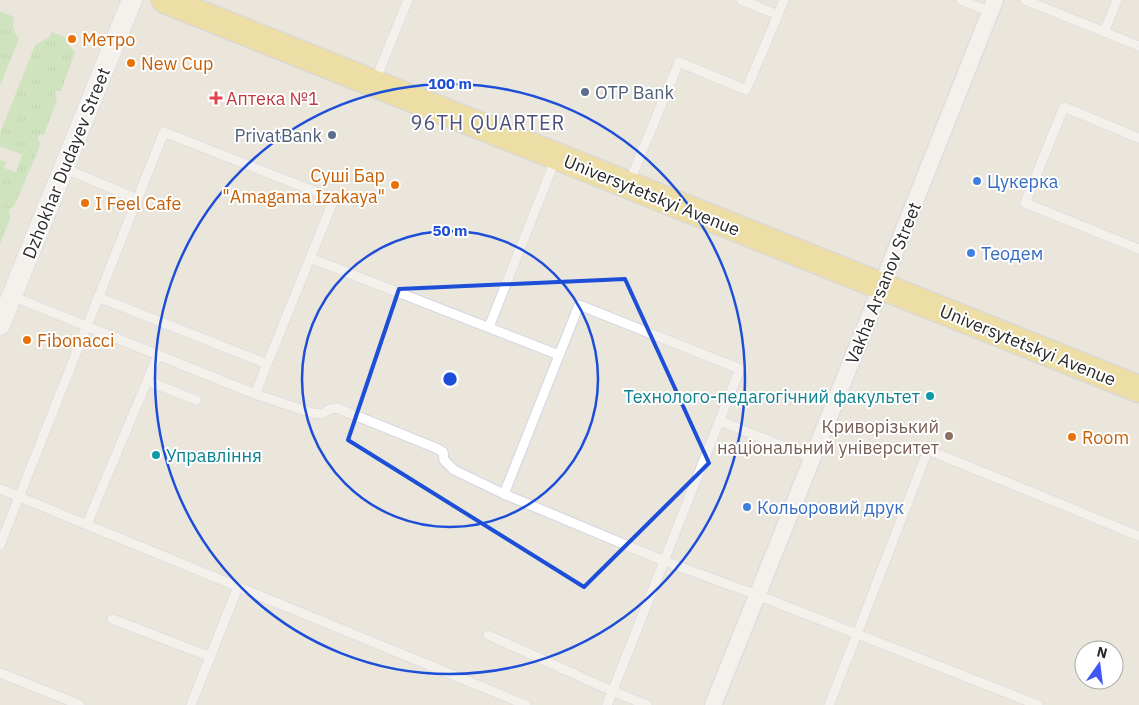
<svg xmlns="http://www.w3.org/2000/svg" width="1139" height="705" font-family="'IBM Plex Sans',sans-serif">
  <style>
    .grass { fill: url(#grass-tufts) }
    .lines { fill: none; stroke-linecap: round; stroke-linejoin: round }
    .service-casing { stroke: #d1d3e2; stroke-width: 11 }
    .minor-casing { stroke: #d1d3e2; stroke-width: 19 }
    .tertiary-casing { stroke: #d1d3e2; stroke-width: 22 }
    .primary-casing { stroke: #c8c8c8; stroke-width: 29 }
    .service { stroke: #fff; stroke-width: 9 }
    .minor { stroke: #fff; stroke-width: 16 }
    .tertiary { stroke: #fff; stroke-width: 20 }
    .primary { stroke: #edd460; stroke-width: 26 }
    .marked { fill: none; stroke: #1d4ed8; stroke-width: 4; stroke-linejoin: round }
    .ring { fill: none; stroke: #1d4ed8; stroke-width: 2.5 }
    .food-dot { fill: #e8710a; stroke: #fff; stroke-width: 2 }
    .service-dot { fill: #5c6f8a; stroke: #fff; stroke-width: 2 }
    .health-dot { fill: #e0444e; stroke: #fff; stroke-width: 2 }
    .shop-dot { fill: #3f7fe0; stroke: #fff; stroke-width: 2 }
    .culture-dot { fill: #0f9aa8; stroke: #fff; stroke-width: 2 }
    .education-dot { fill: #8d6e63; stroke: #fff; stroke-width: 2 }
    .labels { text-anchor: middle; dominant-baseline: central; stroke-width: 4; stroke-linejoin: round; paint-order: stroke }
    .food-label { font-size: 18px; fill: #c56008; stroke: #fff; text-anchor: start }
    .service-label { font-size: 18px; fill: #4e5e75; stroke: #fff; text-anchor: start }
    .health-label { font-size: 18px; fill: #be3a42; stroke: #fff; text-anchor: start }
    .street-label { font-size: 18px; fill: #2a2a2a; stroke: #fff }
    .shop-label { font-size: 18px; fill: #366cbe; stroke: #fff; text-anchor: start }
    .culture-label { font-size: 18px; fill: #0d838f; stroke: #fff; text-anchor: end }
    .education-label { font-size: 18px; fill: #785e54; stroke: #fff; text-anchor: end }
    .quarter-label { font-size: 20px; letter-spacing: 1px; fill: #4b5179; stroke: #fff }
    .centre { fill: #1d4ed8; stroke: #fff; stroke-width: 2.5 }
    .ring-label { font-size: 15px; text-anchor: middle; font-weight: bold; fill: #1d4ed8; stroke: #fff; stroke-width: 4; stroke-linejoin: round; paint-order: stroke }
  </style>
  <defs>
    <pattern id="grass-tufts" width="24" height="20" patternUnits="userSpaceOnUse" patternTransform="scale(1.25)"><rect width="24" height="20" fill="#aee19a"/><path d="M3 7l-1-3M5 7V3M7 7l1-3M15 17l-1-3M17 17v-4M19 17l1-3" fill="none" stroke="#96c185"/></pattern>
  </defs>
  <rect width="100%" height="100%" fill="#ebe6dc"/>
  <g class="grass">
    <path d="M0,11L14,17C12,26 14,31 19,39L0,86Z"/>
    <polygon points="52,32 67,38 67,43 75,52 61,91 56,91 55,96 57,100 44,135 41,134 38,137 38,140 41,143 14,207 10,208 9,210 9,215 11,216 0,244 0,160 6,162 4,168 16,172 22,155 0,146 0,133 35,45 48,38"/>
  </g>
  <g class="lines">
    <defs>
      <g id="service">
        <polyline points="961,0 990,12"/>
        <polyline points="1025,0 1139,46"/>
        <polyline points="778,15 784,0"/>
        <polyline points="1104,32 1117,0"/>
        <polyline points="375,81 408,0"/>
        <polyline points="1139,138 1064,107 1025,203 1139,249"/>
        <polyline points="64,168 137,199"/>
        <polyline points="629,183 679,62 746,90 778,15 741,0"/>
        <polyline points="310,258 559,355"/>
        <polyline points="12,296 255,394 312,413 322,414 330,409 337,408 436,448 443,452 444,460 454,470 504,494 579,305 740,369 607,705"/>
        <polyline points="98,297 267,364"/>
        <polyline points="489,327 556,158"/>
        <polyline points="148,381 196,400"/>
        <polyline points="720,421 813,458"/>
        <polyline points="0,489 526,705"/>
        <polyline points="504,494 664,561 757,595 857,634 928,450 1139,536"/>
        <polyline points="87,524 158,355"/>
        <polyline points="0,545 164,132 334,199 255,394"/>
        <polyline points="112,619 211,657"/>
        <polyline points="488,635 612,691 647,705"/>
        <polyline points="0,673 80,705"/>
        <polyline points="191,705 238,587"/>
        <polyline points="829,705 857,634 1038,705"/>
      </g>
      <polyline id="minor" points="713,705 866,325 995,0"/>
      <polyline id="tertiary" points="0,325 132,0"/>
      <polyline id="primary" points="165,0 1139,389"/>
    </defs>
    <use href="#service" class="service-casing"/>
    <use href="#minor" class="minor-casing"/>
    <use href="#tertiary" class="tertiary-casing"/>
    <use href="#primary" class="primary-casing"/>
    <use href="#service" class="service"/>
    <use href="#minor" class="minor"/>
    <use href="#tertiary" class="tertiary"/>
    <use href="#primary" class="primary"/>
  </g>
  <path d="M0 0H1139V705H0ZM625,279L709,463L584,587L348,440L399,289Z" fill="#ebe6dc" fill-opacity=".55" fill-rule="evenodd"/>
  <path class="marked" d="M625,279L709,463L584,587L348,440L399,289Z"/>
  <g class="ring">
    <circle cx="450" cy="379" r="148"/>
    <circle cx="450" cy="379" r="295"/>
  </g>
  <g class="food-dot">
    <circle cx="72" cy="39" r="5"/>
    <circle cx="131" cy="63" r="5"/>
    <circle cx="395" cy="185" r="5"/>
    <circle cx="85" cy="203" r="5"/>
    <circle cx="27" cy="340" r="5"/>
    <circle cx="1072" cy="437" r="5"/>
  </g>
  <g class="service-dot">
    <circle cx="585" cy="92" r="5"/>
    <circle cx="332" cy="135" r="5"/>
  </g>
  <path class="health-dot" d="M213.5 90.5h5v5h5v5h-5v5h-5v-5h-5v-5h5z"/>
  <g class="shop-dot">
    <circle cx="977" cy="181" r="5"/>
    <circle cx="971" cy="253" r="5"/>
    <circle cx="747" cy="507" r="5"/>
  </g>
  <g class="culture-dot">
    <circle cx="930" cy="396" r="5"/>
    <circle cx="156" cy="455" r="5"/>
  </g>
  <circle class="education-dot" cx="949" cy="436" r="5"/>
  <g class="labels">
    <g class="food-label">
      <text x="82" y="39">Метро</text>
      <text x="141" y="63">New Cup</text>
      <text x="385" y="175" text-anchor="end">Суші Бар<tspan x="385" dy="21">"Amagama Izakaya"</tspan></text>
      <text x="95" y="203">I Feel Cafe</text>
      <text x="37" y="340">Fibonacci</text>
      <text x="1082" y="437">Room</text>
    </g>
    <g class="service-label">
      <text x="595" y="92">OTP Bank</text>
      <text x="322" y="135" text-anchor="end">PrivatBank</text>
    </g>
    <g class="health-label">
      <text x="226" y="98">Аптека №1</text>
    </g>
    <g class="street-label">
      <text transform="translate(66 163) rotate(-68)">Dzhokhar Dudayev Street</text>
      <text transform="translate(652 195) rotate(22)">Universytetskyi Avenue</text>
      <text transform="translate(883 283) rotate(-68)">Vakha Arsanov Street</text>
      <text transform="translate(1028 345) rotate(22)">Universytetskyi Avenue</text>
    </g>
    <g class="shop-label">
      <text x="987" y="181">Цукерка</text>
      <text x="981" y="253">Теодем</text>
      <text x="757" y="507">Кольоровий друк</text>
    </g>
    <g class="culture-label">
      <text x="920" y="396">Технолого-педагогічний факультет</text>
      <text x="166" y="455" text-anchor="start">Управління</text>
    </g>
    <g class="education-label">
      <text x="939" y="426">Криворізький<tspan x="939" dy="21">національний університет</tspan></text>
    </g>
    <g class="quarter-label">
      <text x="488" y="122">96TH QUARTER</text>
    </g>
  </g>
  <circle cx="450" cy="379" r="8" class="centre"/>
  <g class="ring-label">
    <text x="450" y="89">100 m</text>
    <text x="450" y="236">50 m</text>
  </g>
  <g transform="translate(1099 665) rotate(14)"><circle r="24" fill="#ffffff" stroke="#aaaaaa"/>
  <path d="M0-4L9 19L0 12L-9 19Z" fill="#4057f5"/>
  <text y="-8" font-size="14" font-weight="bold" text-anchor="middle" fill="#2a2a2a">N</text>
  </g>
</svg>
